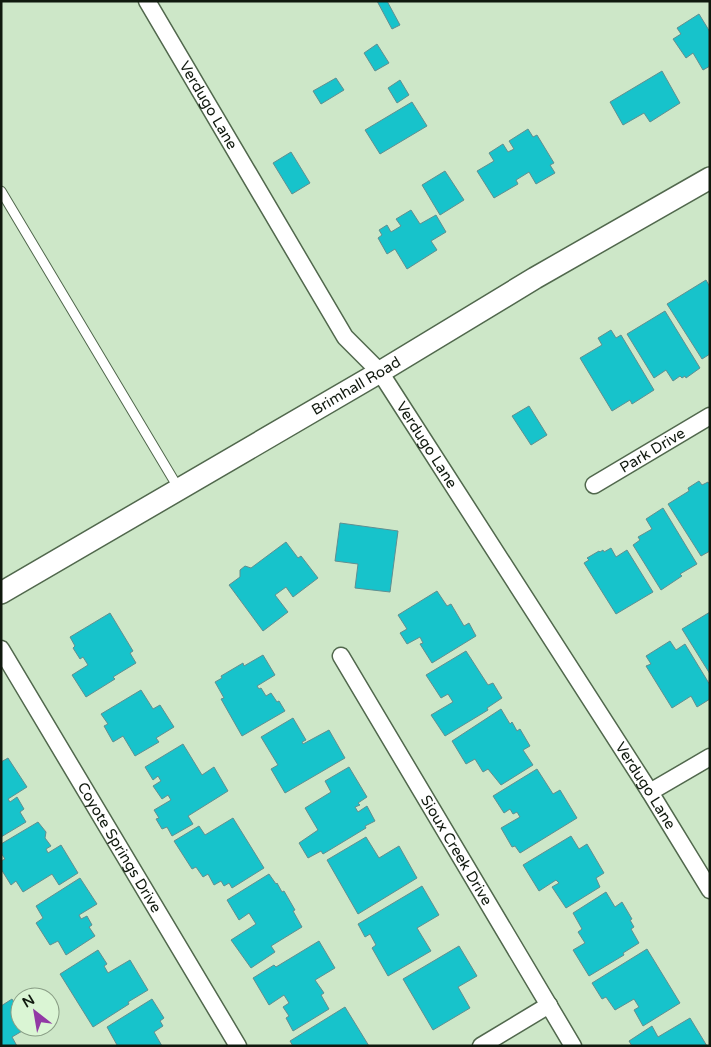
<svg xmlns="http://www.w3.org/2000/svg" width="711" height="1047" font-family="'Varela Round',sans-serif">
  <style>
    .building { fill: #17c3cb; stroke: #608f91 }
    .lines { fill: none; stroke-linecap: round; stroke-linejoin: round }
    .service-casing { stroke: #51684d; stroke-width: 11 }
    .minor-casing { stroke: #51684d; stroke-width: 19 }
    .tertiary-casing { stroke: #51684d; stroke-width: 24 }
    .service { stroke: #fff; stroke-width: 9 }
    .minor { stroke: #fff; stroke-width: 16 }
    .tertiary { stroke: #fff; stroke-width: 21 }
    .labels { text-anchor: middle; dominant-baseline: central; stroke-width: 4; stroke-linejoin: round; paint-order: stroke }
    .street-label { font-size: 15px; fill: #10190e; stroke: #daf5d4 }
  </style>
  <rect width="100%" height="100%" fill="#cde7c8"/>
  <g class="building">
    <polygon points="377,1 387,1 400,25 392,29"/>
    <polygon points="699,14 710,32 710,66 703,70 693,53 686,58 673,39 681,34 677,28"/>
    <polygon points="377,44 389,63 375,71 364,53"/>
    <polygon points="662,71 680,103 650,122 644,113 623,125 610,102"/>
    <polygon points="336,78 344,90 321,104 313,91"/>
    <polygon points="400,80 409,95 397,103 388,88"/>
    <polygon points="412,102 427,126 380,154 365,130"/>
    <polygon points="528,129 533,137 537,135 554,163 550,165 555,173 536,184 529,172 516,180 518,184 494,198 477,171 494,161 489,153 503,144 508,152 514,149 509,141"/>
    <polygon points="291,152 310,183 292,194 273,163"/>
    <polygon points="445,171 464,200 440,215 422,185"/>
    <polygon points="411,210 420,224 436,215 446,232 431,241 437,250 407,269 395,249 387,254 378,238 382,235 379,230 387,225 391,232 401,226 396,219"/>
    <polygon points="706,280 710,287 710,354 702,359 667,304"/>
    <polygon points="665,311 700,368 686,378 685,376 682,378 680,376 673,381 666,370 654,378 627,334"/>
    <polygon points="611,330 616,338 621,335 654,390 632,404 630,400 612,411 580,358 602,345 598,338"/>
    <polygon points="529,406 547,435 531,445 512,416"/>
    <polygon points="699,481 702,485 708,482 710,485 710,551 701,556 668,504 689,491 688,488"/>
    <polygon points="663,508 697,564 680,574 682,576 661,590 633,545 640,540 638,537 652,529 646,519"/>
    <polygon points="340,523 398,531 390,592 355,588 358,564 335,561"/>
    <polygon points="286,542 298,558 301,556 318,578 293,597 286,587 275,595 288,612 263,631 229,585 240,577 240,570 245,566 251,568"/>
    <polygon points="611,548 616,557 627,550 653,592 616,614 584,563 589,560 587,558 599,551 600,552 603,550 604,552"/>
    <polygon points="437,591 447,606 451,604 464,626 469,623 476,636 432,663 420,644 423,643 420,637 407,644 400,633 407,629 398,615"/>
    <polygon points="710,612 710,674 682,629"/>
    <polygon points="110,613 133,651 130,653 136,663 113,677 115,679 86,697 72,675 88,665 83,657 80,659 73,648 75,646 70,637"/>
    <polygon points="670,641 676,650 685,644 710,685 710,699 697,707 691,696 672,708 646,666 651,664 646,656"/>
    <polygon points="466,651 488,685 493,683 502,698 487,708 488,710 445,736 431,715 453,702 448,694 441,698 426,675"/>
    <polygon points="263,655 275,675 257,686 259,689 261,688 266,696 271,693 277,702 279,701 285,711 242,736 221,699 224,698 215,682 222,678 221,676 243,663 244,666"/>
    <polygon points="141,690 153,709 160,705 174,727 156,738 159,742 135,756 123,736 113,742 104,726 108,724 101,714"/>
    <polygon points="501,709 510,724 512,722 517,731 520,729 530,746 523,750 533,765 501,785 488,769 483,772 475,759 466,764 452,741"/>
    <polygon points="293,718 306,740 302,742 303,744 329,730 345,758 285,793 271,769 278,765 261,737"/>
    <polygon points="183,744 202,775 214,767 228,791 188,816 193,824 172,836 167,827 162,829 156,819 159,818 154,810 171,800 168,795 162,799 153,786 161,781 158,776 153,780 145,767"/>
    <polygon points="8,758 27,787 8,799 10,802 17,797 24,809 20,812 26,822 1,837 1,762"/>
    <polygon points="349,767 367,797 358,803 360,805 355,807 358,812 367,806 375,821 365,826 366,828 323,854 321,851 308,858 299,843 318,830 305,808 331,792 325,781"/>
    <polygon points="537,769 553,794 560,790 577,818 520,853 515,846 512,847 501,828 520,817 517,812 513,814 510,809 504,813 493,796"/>
    <polygon points="233,818 264,868 232,888 229,883 224,886 221,881 214,885 208,874 203,877 196,867 192,869 174,841 199,826 205,835"/>
    <polygon points="38,822 46,832 45,838 51,846 46,849 48,853 61,845 78,873 59,885 52,874 23,892 16,881 11,885 1,869 1,861 5,859 1,853 1,844"/>
    <polygon points="571,836 579,849 587,844 604,873 596,878 600,887 566,908 552,887 559,883 556,880 539,891 523,865"/>
    <polygon points="366,837 379,858 399,846 417,878 358,914 327,860"/>
    <polygon points="269,874 276,884 277,883 282,892 284,891 295,910 293,911 302,927 271,946 275,952 251,968 231,940 256,924 249,913 239,920 227,900"/>
    <polygon points="80,878 97,904 79,915 81,919 87,916 92,925 89,927 95,936 66,955 58,941 50,945 36,923 43,918 36,906"/>
    <polygon points="422,886 439,915 417,928 431,951 388,976 372,948 376,945 370,934 365,937 358,924"/>
    <polygon points="606,892 615,907 622,902 632,919 630,920 634,927 631,929 639,943 623,953 624,955 589,976 573,950 585,943 578,932 582,929 573,913"/>
    <polygon points="319,941 335,968 315,980 324,993 321,995 329,1009 293,1031 286,1018 289,1016 283,1007 289,1003 284,995 269,1005 253,978 274,965 276,967"/>
    <polygon points="459,946 477,976 458,987 470,1008 433,1030 403,979"/>
    <polygon points="647,949 680,1003 643,1026 634,1010 639,1007 634,999 615,1010 606,997 602,999 592,983"/>
    <polygon points="98,950 107,964 104,966 108,973 130,960 148,990 128,1002 129,1004 93,1027 60,974"/>
    <polygon points="12,999 20,1012 20,1027 29,1027 12,1037 17,1046 1,1046 1,1006"/>
    <polygon points="152,999 164,1018 160,1021 163,1026 154,1032 162,1046 116,1046 117,1045 107,1027"/>
    <polygon points="345,1007 369,1046 293,1046 290,1041"/>
    <polygon points="690,1018 707,1046 632,1046 629,1041 652,1026 658,1037"/>
  </g>
  <g class="lines">
    <defs>
      <polyline id="service" points="1,191 179,489"/>
      <g id="minor">
        <path id="s1" d="M147,1L345,337L380,372L650,792L710,890"/>
        <path id="s2" d="M594,485L710,416"/>
        <path id="s3" d="M1,649L238,1046"/>
        <path id="s4" d="M341,656L573,1046"/>
        <polyline points="650,792 710,757"/>
        <polyline points="481,1046 549,1005"/>
      </g>
      <g id="tertiary">
        <path id="s5" d="M1,593L380,372L535,278L710,178"/>
      </g>
    </defs>
    <use href="#service" class="service-casing"/>
    <use href="#minor" class="minor-casing"/>
    <use href="#tertiary" class="tertiary-casing"/>
    <use href="#service" class="service"/>
    <use href="#minor" class="minor"/>
    <use href="#tertiary" class="tertiary"/>
  </g>
  <g class="labels">
    <g class="street-label">
      <text stroke="none"><textPath href="#s1" startOffset="121">Verdugo Lane</textPath></text>
      <text stroke="none"><textPath href="#s5" startOffset="411">Brimhall Road</textPath></text>
      <text stroke="none"><textPath href="#s1" startOffset="526">Verdugo Lane</textPath></text>
      <text stroke="none"><textPath href="#s2" startOffset="68">Park Drive</textPath></text>
      <text stroke="none"><textPath href="#s1" startOffset="931">Verdugo Lane</textPath></text>
      <text stroke="none"><textPath href="#s3" startOffset="231">Coyote Springs Drive</textPath></text>
      <text stroke="none"><textPath href="#s4" startOffset="226">Sioux Creek Drive</textPath></text>
    </g>
  </g>
  <rect width="711" height="1047" fill="none" stroke="#10190e" stroke-width="5"/>
  <g transform="translate(35 1012) rotate(329)"><circle r="24" fill="#daf5d4" stroke="#899d85"/>
  <path d="M0-4L9 19L0 12L-9 19Z" fill="#9239a5"/>
  <text y="-8" font-size="14" font-weight="bold" text-anchor="middle" fill="#10190e">N</text>
  </g>
</svg>
